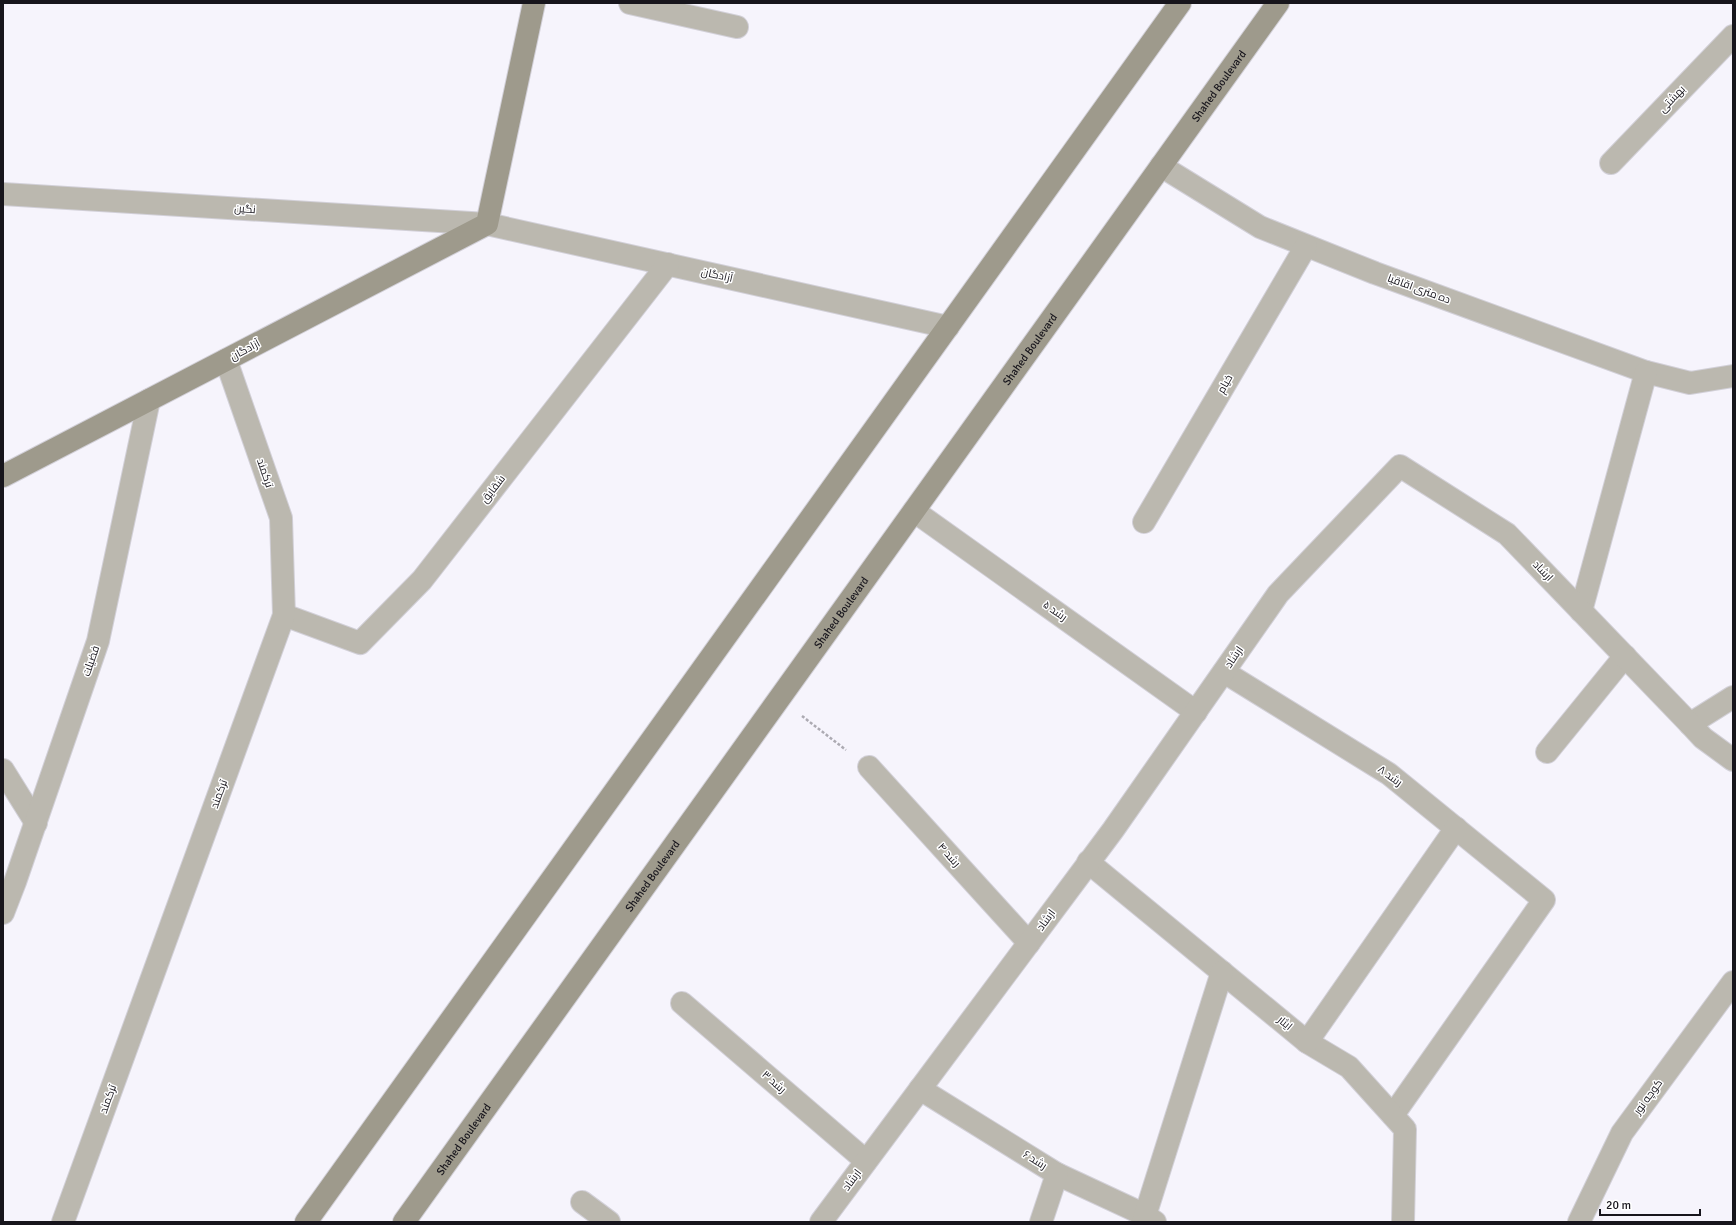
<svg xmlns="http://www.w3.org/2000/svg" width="1736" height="1225" font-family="Signika,Cairo,sans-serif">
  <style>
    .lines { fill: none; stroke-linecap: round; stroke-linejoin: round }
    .street-casing { stroke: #d2d0d8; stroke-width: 24 }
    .secondary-casing { stroke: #d2d0d8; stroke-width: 24 }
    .path { stroke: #acaab2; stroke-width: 2.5; stroke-dasharray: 3 2; stroke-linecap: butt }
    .street { stroke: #bbb8af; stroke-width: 22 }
    .secondary { stroke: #9e9a8c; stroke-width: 22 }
    .labels { text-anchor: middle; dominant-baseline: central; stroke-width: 3; stroke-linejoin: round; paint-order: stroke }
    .street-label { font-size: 11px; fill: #17151c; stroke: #fff }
  </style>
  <rect width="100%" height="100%" fill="#f6f4fc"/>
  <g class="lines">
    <defs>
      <g id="street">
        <polyline points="630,3 737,27"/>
        <polyline points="1611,163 1733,36"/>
        <polyline points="1161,166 1260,227 1375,273 1646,372 1690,383 1733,376"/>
        <polyline points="3,194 487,224 948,327"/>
        <polyline points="914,511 1196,712"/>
        <polyline points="1144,522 1306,246"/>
        <polyline points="1581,611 1646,372"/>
        <polyline points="284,615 360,643 422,580 668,264"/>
        <polyline points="1224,672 1389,774 1544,900 1393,1115"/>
        <polyline points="1690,724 1733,697"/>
        <polyline points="1547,752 1625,656"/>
        <polyline points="869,767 1029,943"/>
        <polyline points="3,770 36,823"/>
        <polyline points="1088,862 1307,1042 1349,1067 1405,1129 1403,1222"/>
        <polyline points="3,913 15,882 98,641 149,400"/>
        <polyline points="682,1003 866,1161"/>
        <polyline points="1307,1042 1456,828"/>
        <polyline points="920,1089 1057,1174 1145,1215 1155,1222"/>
        <polyline points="582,1202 609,1222"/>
        <polyline points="63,1222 284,615 281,518 226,360"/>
        <polyline points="821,1222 1113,830 1278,594 1400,466 1507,534 1690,724 1703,738 1733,760"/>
        <polyline points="1041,1222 1057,1174"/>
        <polyline points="1143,1222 1222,972"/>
        <polyline points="1579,1222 1622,1133 1733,982"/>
      </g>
      <g id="secondary">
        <polyline points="3,476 487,224 534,3"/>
        <polyline points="306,1222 1180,3"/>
        <path id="s1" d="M404,1222L1278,3"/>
      </g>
    </defs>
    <use href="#street" class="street-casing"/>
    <use href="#secondary" class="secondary-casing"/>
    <polyline class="path" points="802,716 846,750"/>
    <use href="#street" class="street"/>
    <use href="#secondary" class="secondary"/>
  </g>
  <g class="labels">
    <g class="street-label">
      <text stroke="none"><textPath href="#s1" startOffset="1398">Shahed Boulevard</textPath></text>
      <text transform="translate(1672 99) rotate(-46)">بهشتی</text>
      <text transform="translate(245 209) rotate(4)">نگین</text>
      <text transform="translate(717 275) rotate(13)">آزادگان</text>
      <text transform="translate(1419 289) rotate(20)">ده متری اقاقیا</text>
      <text stroke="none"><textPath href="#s1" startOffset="1074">Shahed Boulevard</textPath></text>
      <text transform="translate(245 350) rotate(-28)">آزادگان</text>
      <text transform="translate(1225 384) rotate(-60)">خیام</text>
      <text transform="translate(265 473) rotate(71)">ترکمند</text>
      <text transform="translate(493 489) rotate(-52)">شقایق</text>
      <text transform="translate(1543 571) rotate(46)">ارشاد</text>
      <text transform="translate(1055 611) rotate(35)">رشد ۵</text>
      <text stroke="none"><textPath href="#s1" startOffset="750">Shahed Boulevard</textPath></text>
      <text transform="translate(1234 657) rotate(-55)">ارشاد</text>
      <text transform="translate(91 661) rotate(-71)">فضیلت</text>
      <text transform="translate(1390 776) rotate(36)">رشد ۸</text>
      <text transform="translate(219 794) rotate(-70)">ترکمند</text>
      <text transform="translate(949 855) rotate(48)">رشد ۴</text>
      <text stroke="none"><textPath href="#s1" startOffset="426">Shahed Boulevard</textPath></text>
      <text transform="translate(1046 920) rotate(-54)">ارشاد</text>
      <text transform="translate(1285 1023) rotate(40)">ایثار</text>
      <text transform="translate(774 1082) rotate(41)">رشد ۳</text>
      <text transform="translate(1648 1097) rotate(-54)">کوچه نور</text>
      <text transform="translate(108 1099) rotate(-70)">ترکمند</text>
      <text stroke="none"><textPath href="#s1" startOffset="102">Shahed Boulevard</textPath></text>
      <text transform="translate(1035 1160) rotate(32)">رشد ۶</text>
      <text transform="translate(852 1180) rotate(-53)">ارشاد</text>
    </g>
  </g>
  <rect width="1736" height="1225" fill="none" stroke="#17151c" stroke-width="8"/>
  <path d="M1600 1209v6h100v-6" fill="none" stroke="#17151c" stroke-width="2"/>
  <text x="1606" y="1209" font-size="12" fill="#17151c" stroke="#ffffff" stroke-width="3" paint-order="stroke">20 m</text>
</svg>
